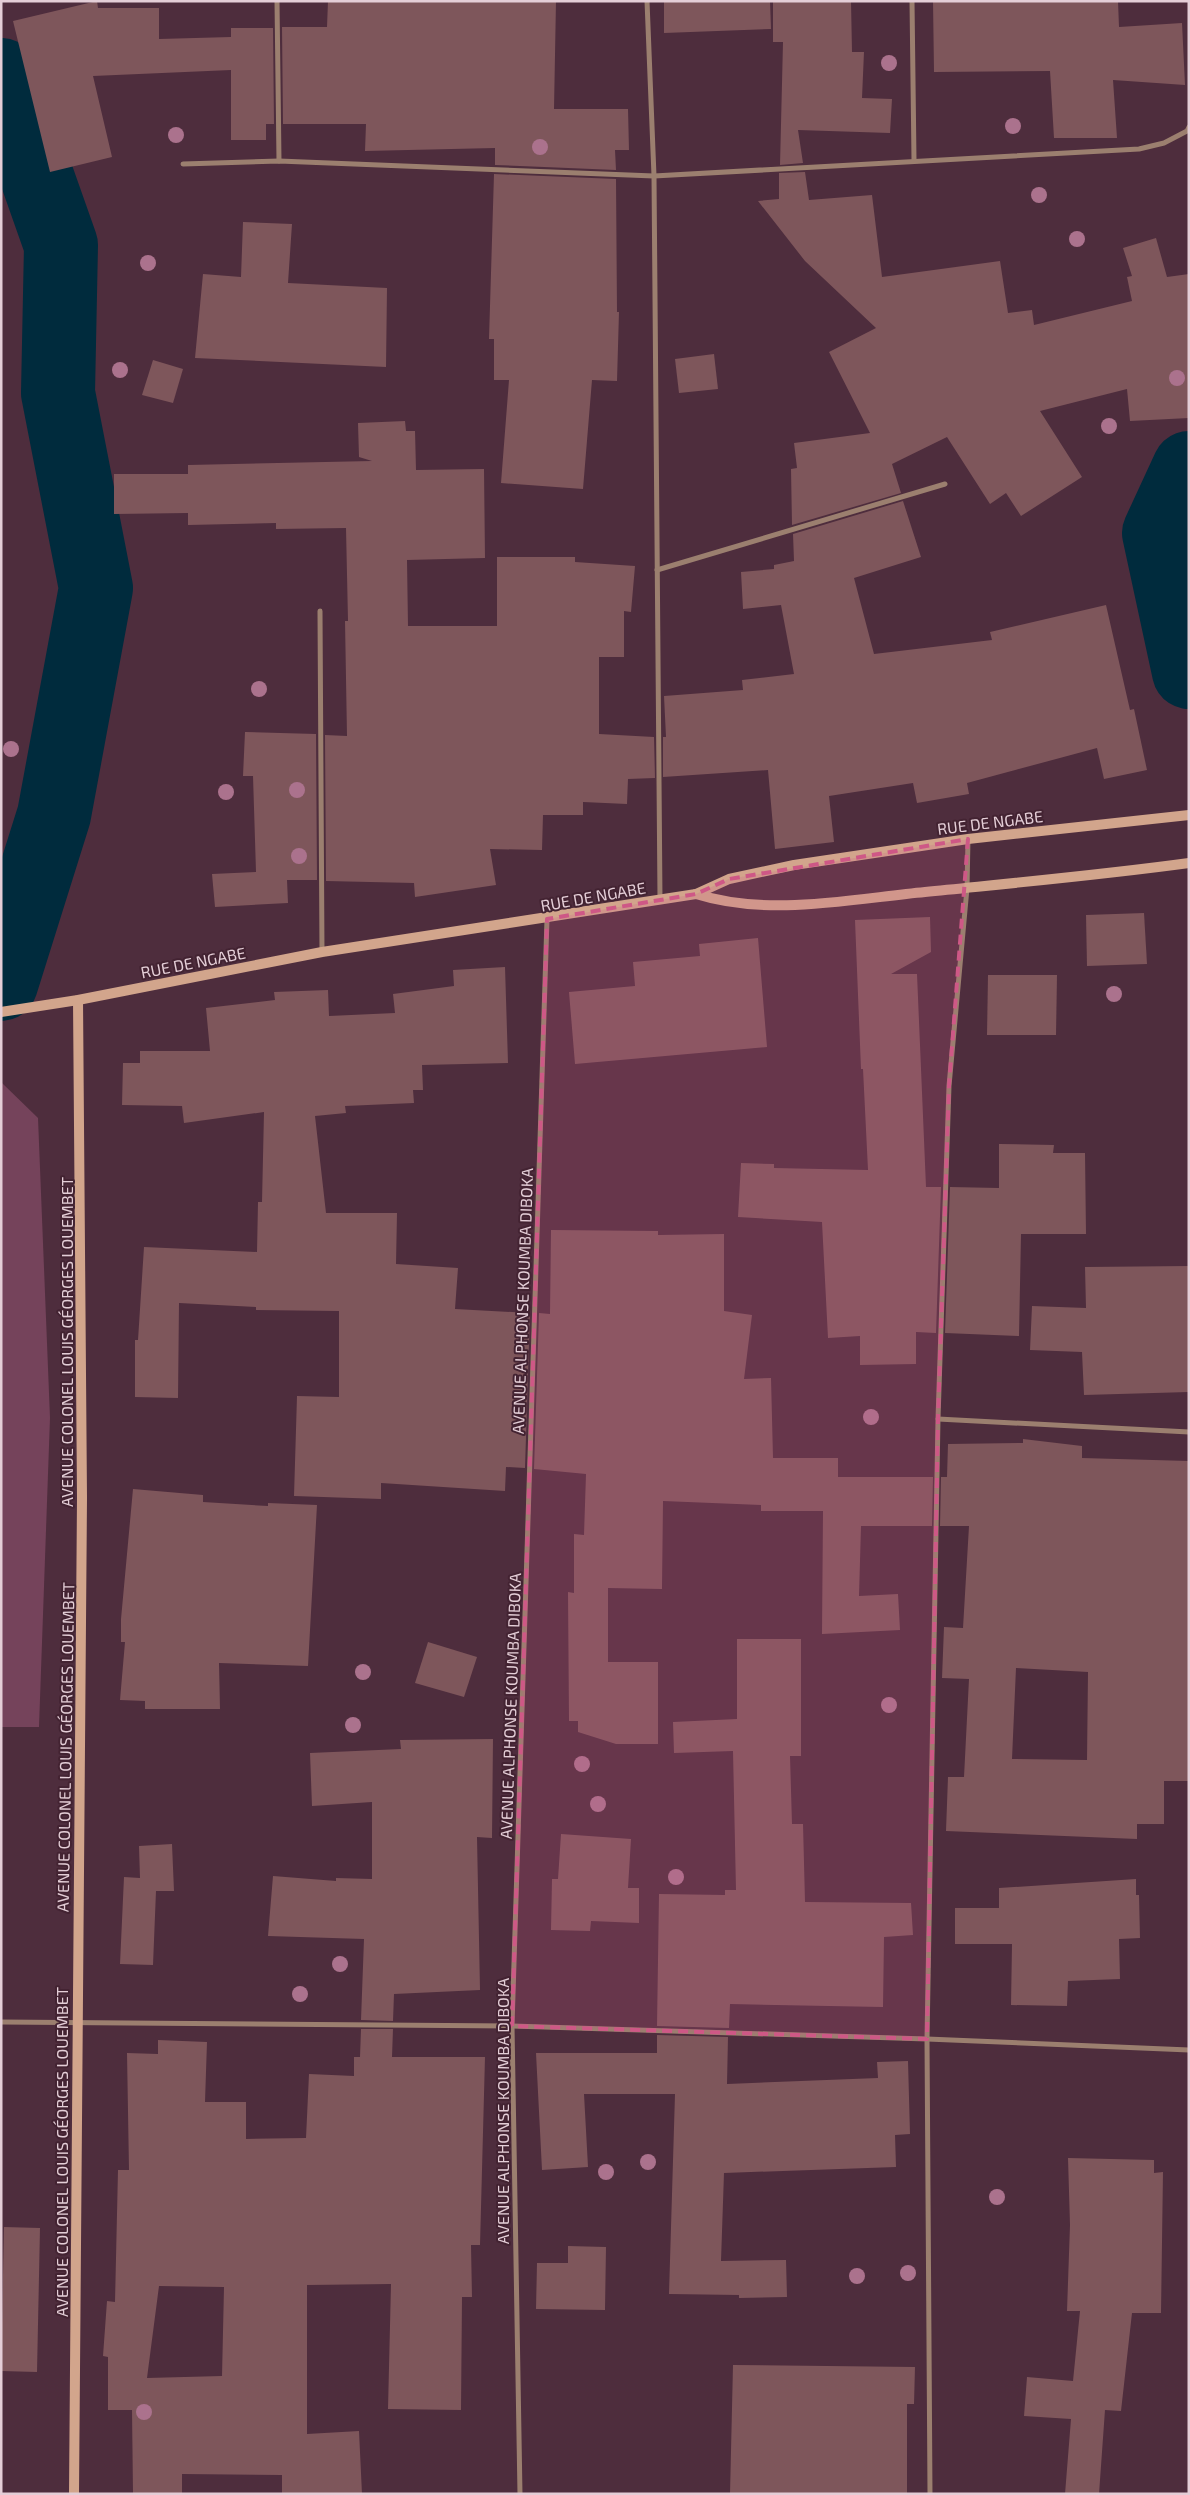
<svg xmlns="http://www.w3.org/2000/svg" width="1190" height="2495" font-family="'Exo 2',sans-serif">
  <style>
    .green { fill: #75435b }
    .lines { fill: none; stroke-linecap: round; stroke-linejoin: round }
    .river { stroke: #002b3d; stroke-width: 74 }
    .building { fill: #7e565b; fill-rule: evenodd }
    .street { stroke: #9b7f6f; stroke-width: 5 }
    .secondary { stroke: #d2a58c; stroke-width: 10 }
    .tree { fill: #ab728d }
    .marked { fill: #ce5886; fill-opacity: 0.2; stroke: #ce5886; stroke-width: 4; stroke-dasharray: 10 6; stroke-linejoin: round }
    .labels { text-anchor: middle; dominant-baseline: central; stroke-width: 4; stroke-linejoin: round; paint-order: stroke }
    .street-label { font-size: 16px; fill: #e4ced7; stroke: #432332 }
  </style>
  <rect width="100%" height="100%" fill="#4e2d3d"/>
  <polygon class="green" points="1,1082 38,1118 50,1418 39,1727 1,1727"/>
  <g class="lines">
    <g class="river">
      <polyline points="1,75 61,245 58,393 96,588 54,815 1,984"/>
      <polyline points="1189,468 1159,533 1189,672"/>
    </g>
  </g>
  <g class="building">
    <polygon points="97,1 98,8 159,8 159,39 231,37 231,28 273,28 274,124 266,124 266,140 231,140 231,70 93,76 112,157 50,172 13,21"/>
    <polygon points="328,1 556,1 554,109 628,109 629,150 615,150 616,170 495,165 495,148 365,151 366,124 283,124 282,27 327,27"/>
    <polygon points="664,1 770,1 771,29 664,33"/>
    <polygon points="773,1 851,1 852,52 864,52 862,98 892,99 890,133 798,130 803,163 780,165 783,42 773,42"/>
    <polygon points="933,1 1118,1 1119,27 1182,23 1185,85 1113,80 1117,138 1054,138 1050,71 934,72"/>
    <polygon points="805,172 809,200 872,195 882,277 1000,261 1008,313 1032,310 1034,325 1132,301 1127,277 1132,276 1123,248 1156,238 1167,277 1189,274 1189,418 1130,421 1127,389 1040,411 1082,477 1021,516 1006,493 990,504 947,437 892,464 901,493 792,525 791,469 797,468 794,443 870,433 829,352 876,328 805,261 758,201 779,199 779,173"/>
    <polygon points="494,174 616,179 617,312 619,312 617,381 592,380 583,489 501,483 509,380 494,380 494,339 489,339"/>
    <polygon points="243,222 292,224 288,283 387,288 386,367 195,358 203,274 241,277"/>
    <polygon points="714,354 718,389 679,393 675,359"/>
    <polygon points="153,360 183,369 173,403 142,395"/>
    <polygon points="405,421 406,431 415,431 416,470 484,469 485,558 407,560 408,626 497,626 497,557 575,557 575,562 635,566 631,612 624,611 624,657 599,657 599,734 654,737 655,778 628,779 627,804 583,802 583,815 543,815 542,850 490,849 496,885 415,897 414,883 326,881 325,735 347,736 345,621 348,621 346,528 276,529 276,523 188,525 188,513 114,514 114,474 188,474 188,465 372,461 359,457 358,423"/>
    <polygon points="903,501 921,557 854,578 874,654 992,640 990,632 1106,605 1130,710 1134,709 1147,770 1104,779 1097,748 967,783 969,794 917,803 913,783 829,796 834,842 775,849 768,770 663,777 663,737 666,737 664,696 743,690 742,680 794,674 781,605 743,609 741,572 774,569 774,565 794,561 793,534"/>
    <polygon points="245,732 316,734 317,880 287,880 288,903 215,907 212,874 256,872 253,776 243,776"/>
    <polygon points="1144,913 1147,964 1087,966 1086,915"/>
    <polygon points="930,917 931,952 891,974 917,974 926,1187 941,1187 936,1333 916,1332 916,1364 860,1365 860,1336 828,1338 822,1222 738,1217 741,1163 774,1164 774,1168 868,1170 863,1069 861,1069 855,920"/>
    <polygon points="758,938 767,1047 575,1064 569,992 635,986 633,962 700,956 699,944"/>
    <polygon points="505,967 508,1063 422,1065 423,1090 413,1090 414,1103 345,1106 346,1113 315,1116 326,1213 397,1213 396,1264 458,1268 455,1309 530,1313 525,1468 506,1467 505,1491 381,1483 381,1499 294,1496 297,1396 339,1397 339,1311 256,1310 256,1307 179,1303 178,1398 135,1397 135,1340 138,1340 144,1247 257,1252 258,1202 262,1202 264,1112 184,1123 182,1106 122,1105 123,1063 140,1063 140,1051 210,1051 206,1008 275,1000 274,992 328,990 329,1016 395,1013 393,994 454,986 453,970"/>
    <polygon points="988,975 1057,975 1056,1035 987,1035"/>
    <polygon points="999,1144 1054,1145 1053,1153 1085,1153 1086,1234 1021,1234 1019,1336 945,1333 950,1187 999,1188"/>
    <polygon points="551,1230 658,1231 658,1235 724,1234 724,1311 752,1315 744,1379 771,1378 773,1458 838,1458 838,1477 933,1477 932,1526 861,1526 859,1596 898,1594 900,1630 822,1634 823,1511 761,1511 761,1505 663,1501 662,1589 608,1588 608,1662 658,1662 658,1744 616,1744 578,1732 578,1721 569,1721 568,1592 574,1593 574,1534 584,1535 586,1474 534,1469 539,1313 550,1314"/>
    <polygon points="1189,1266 1189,1392 1084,1395 1082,1352 1030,1350 1032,1306 1086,1308 1085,1267"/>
    <path d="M1023,1439L1082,1446V1458L1189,1461V1781H1164V1824H1137V1839L946,1831L948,1777H964L969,1679L942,1678L944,1627L963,1628L969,1526H940L941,1477H947L948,1444L1023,1443ZM1016,1668L1088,1672L1087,1760L1012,1759Z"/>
    <polygon points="133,1489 203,1495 203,1502 268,1506 268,1503 317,1505 308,1666 219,1663 220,1709 145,1709 145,1701 120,1700 125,1642 121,1642 121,1619"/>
    <polygon points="737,1639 801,1639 801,1756 790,1756 792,1824 803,1824 805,1902 911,1903 913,1935 884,1937 883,2007 730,2004 729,2028 657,2026 659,1894 725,1895 725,1890 736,1890 733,1751 674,1753 673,1722 737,1719"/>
    <polygon points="428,1642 477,1657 464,1697 415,1683"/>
    <polygon points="493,1739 492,1838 477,1837 480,1990 394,1994 393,2021 361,2020 364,1939 268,1936 273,1876 336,1881 336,1878 372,1879 372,1802 312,1806 310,1753 401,1749 400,1740"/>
    <polygon points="561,1834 631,1839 628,1888 639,1888 639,1923 591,1921 590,1931 551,1930 552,1879 558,1879"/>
    <polygon points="172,1844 174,1891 156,1891 153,1965 120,1964 124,1877 140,1878 139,1846"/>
    <polygon points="1136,1879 1136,1895 1139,1895 1140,1938 1119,1939 1120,1979 1068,1981 1067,2006 1011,2005 1012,1944 955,1944 955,1908 999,1908 999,1888"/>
    <path d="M361,2029H393L392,2057H485L480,2245H471L472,2297H462L461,2410L388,2409L391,2284L307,2285V2434L359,2431L362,2494H282V2475L182,2474V2494H133L132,2410H108V2357L103,2356L107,2301L115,2302L118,2170H129L127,2053L158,2054V2040L207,2042L205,2102H246V2139L306,2138L309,2074L354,2076V2057H360ZM159,2286L224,2287L222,2376L147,2378Z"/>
    <polygon points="657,2035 728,2037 727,2084 878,2078 877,2062 908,2061 910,2134 895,2135 896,2167 724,2173 721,2261 786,2260 787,2297 739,2298 739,2295 669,2294 675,2094 584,2094 588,2167 542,2170 536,2053 657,2053"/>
    <polygon points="1068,2158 1154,2160 1154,2173 1163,2172 1161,2313 1132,2313 1121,2411 1105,2410 1099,2494 1065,2494 1071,2419 1024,2416 1027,2377 1073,2381 1080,2311 1067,2311 1070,2225"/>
    <polygon points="4,2227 40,2228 37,2372 1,2371"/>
    <polygon points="568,2246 606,2247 605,2310 536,2309 537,2263 568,2263"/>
    <polygon points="733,2365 915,2367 914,2404 907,2404 907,2494 730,2494"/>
  </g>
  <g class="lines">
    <g class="street">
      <polyline points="277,1 279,161"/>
      <polyline points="647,1 654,176 660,899"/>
      <polyline points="912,1 914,160"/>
      <polyline points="183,164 279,161 654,176 1139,149 1164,143 1187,131 1189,127"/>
      <polyline points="657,570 945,484"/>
      <polyline points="320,611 322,952"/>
      <polyline points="938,1419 1189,1432"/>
      <polyline points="1,2022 512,2026 927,2039 1189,2050"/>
      <polyline points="520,2494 512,2026 547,919"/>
      <polyline points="930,2494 927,2039 938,1419 949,1086 967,888 968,839"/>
    </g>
    <g class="secondary">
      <path d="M696,894C769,917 851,899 925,892C1013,883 1101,875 1189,863"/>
      <polyline points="1,1012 78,1000 322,952 696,894 729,879 794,865 968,839 1189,815"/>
      <polyline points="74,2494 82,1498 78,1000"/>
    </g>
  </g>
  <g class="tree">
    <circle cx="889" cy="63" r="8"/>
    <circle cx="1013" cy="126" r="8"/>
    <circle cx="176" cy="135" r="8"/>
    <circle cx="540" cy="147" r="8"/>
    <circle cx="1039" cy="195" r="8"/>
    <circle cx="1077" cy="239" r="8"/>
    <circle cx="148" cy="263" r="8"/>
    <circle cx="120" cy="370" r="8"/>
    <circle cx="1177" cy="378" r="8"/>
    <circle cx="1109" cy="426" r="8"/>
    <circle cx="259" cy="689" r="8"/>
    <circle cx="11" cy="749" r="8"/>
    <circle cx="297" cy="790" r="8"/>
    <circle cx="226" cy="792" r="8"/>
    <circle cx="299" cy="856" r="8"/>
    <circle cx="1114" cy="994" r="8"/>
    <circle cx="871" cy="1417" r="8"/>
    <circle cx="363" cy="1672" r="8"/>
    <circle cx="889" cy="1705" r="8"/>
    <circle cx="353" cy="1725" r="8"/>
    <circle cx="582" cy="1764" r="8"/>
    <circle cx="598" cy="1804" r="8"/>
    <circle cx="676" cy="1877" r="8"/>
    <circle cx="340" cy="1964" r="8"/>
    <circle cx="300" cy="1994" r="8"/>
    <circle cx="648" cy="2162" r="8"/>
    <circle cx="606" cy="2172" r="8"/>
    <circle cx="997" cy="2197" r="8"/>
    <circle cx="908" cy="2273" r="8"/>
    <circle cx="857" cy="2276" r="8"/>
    <circle cx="144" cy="2412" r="8"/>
  </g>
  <path class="marked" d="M968,839L949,1086L938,1419L927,2039L512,2026L547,919L696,894L729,879Z"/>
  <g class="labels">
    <g class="street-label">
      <text transform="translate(990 822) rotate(-7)">RUE DE NGABE</text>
      <text transform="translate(593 896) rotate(-10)">RUE DE NGABE</text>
      <text transform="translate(193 962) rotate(-11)">RUE DE NGABE</text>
      <text transform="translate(522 1301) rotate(-88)">AVENUE ALPHONSE KOUMBA DIBOKA</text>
      <text transform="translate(66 1342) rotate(-90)">AVENUE COLONEL LOUIS GÉORGES LOUEMBET</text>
      <text transform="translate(510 1706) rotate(-88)">AVENUE ALPHONSE KOUMBA DIBOKA</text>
      <text transform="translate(65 1747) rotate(-89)">AVENUE COLONEL LOUIS GÉORGES LOUEMBET</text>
      <text transform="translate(502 2111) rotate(-90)">AVENUE ALPHONSE KOUMBA DIBOKA</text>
      <text transform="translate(61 2152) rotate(-90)">AVENUE COLONEL LOUIS GÉORGES LOUEMBET</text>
    </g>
  </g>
  <rect width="1190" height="2495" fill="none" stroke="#e4ced7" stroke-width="5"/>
</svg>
